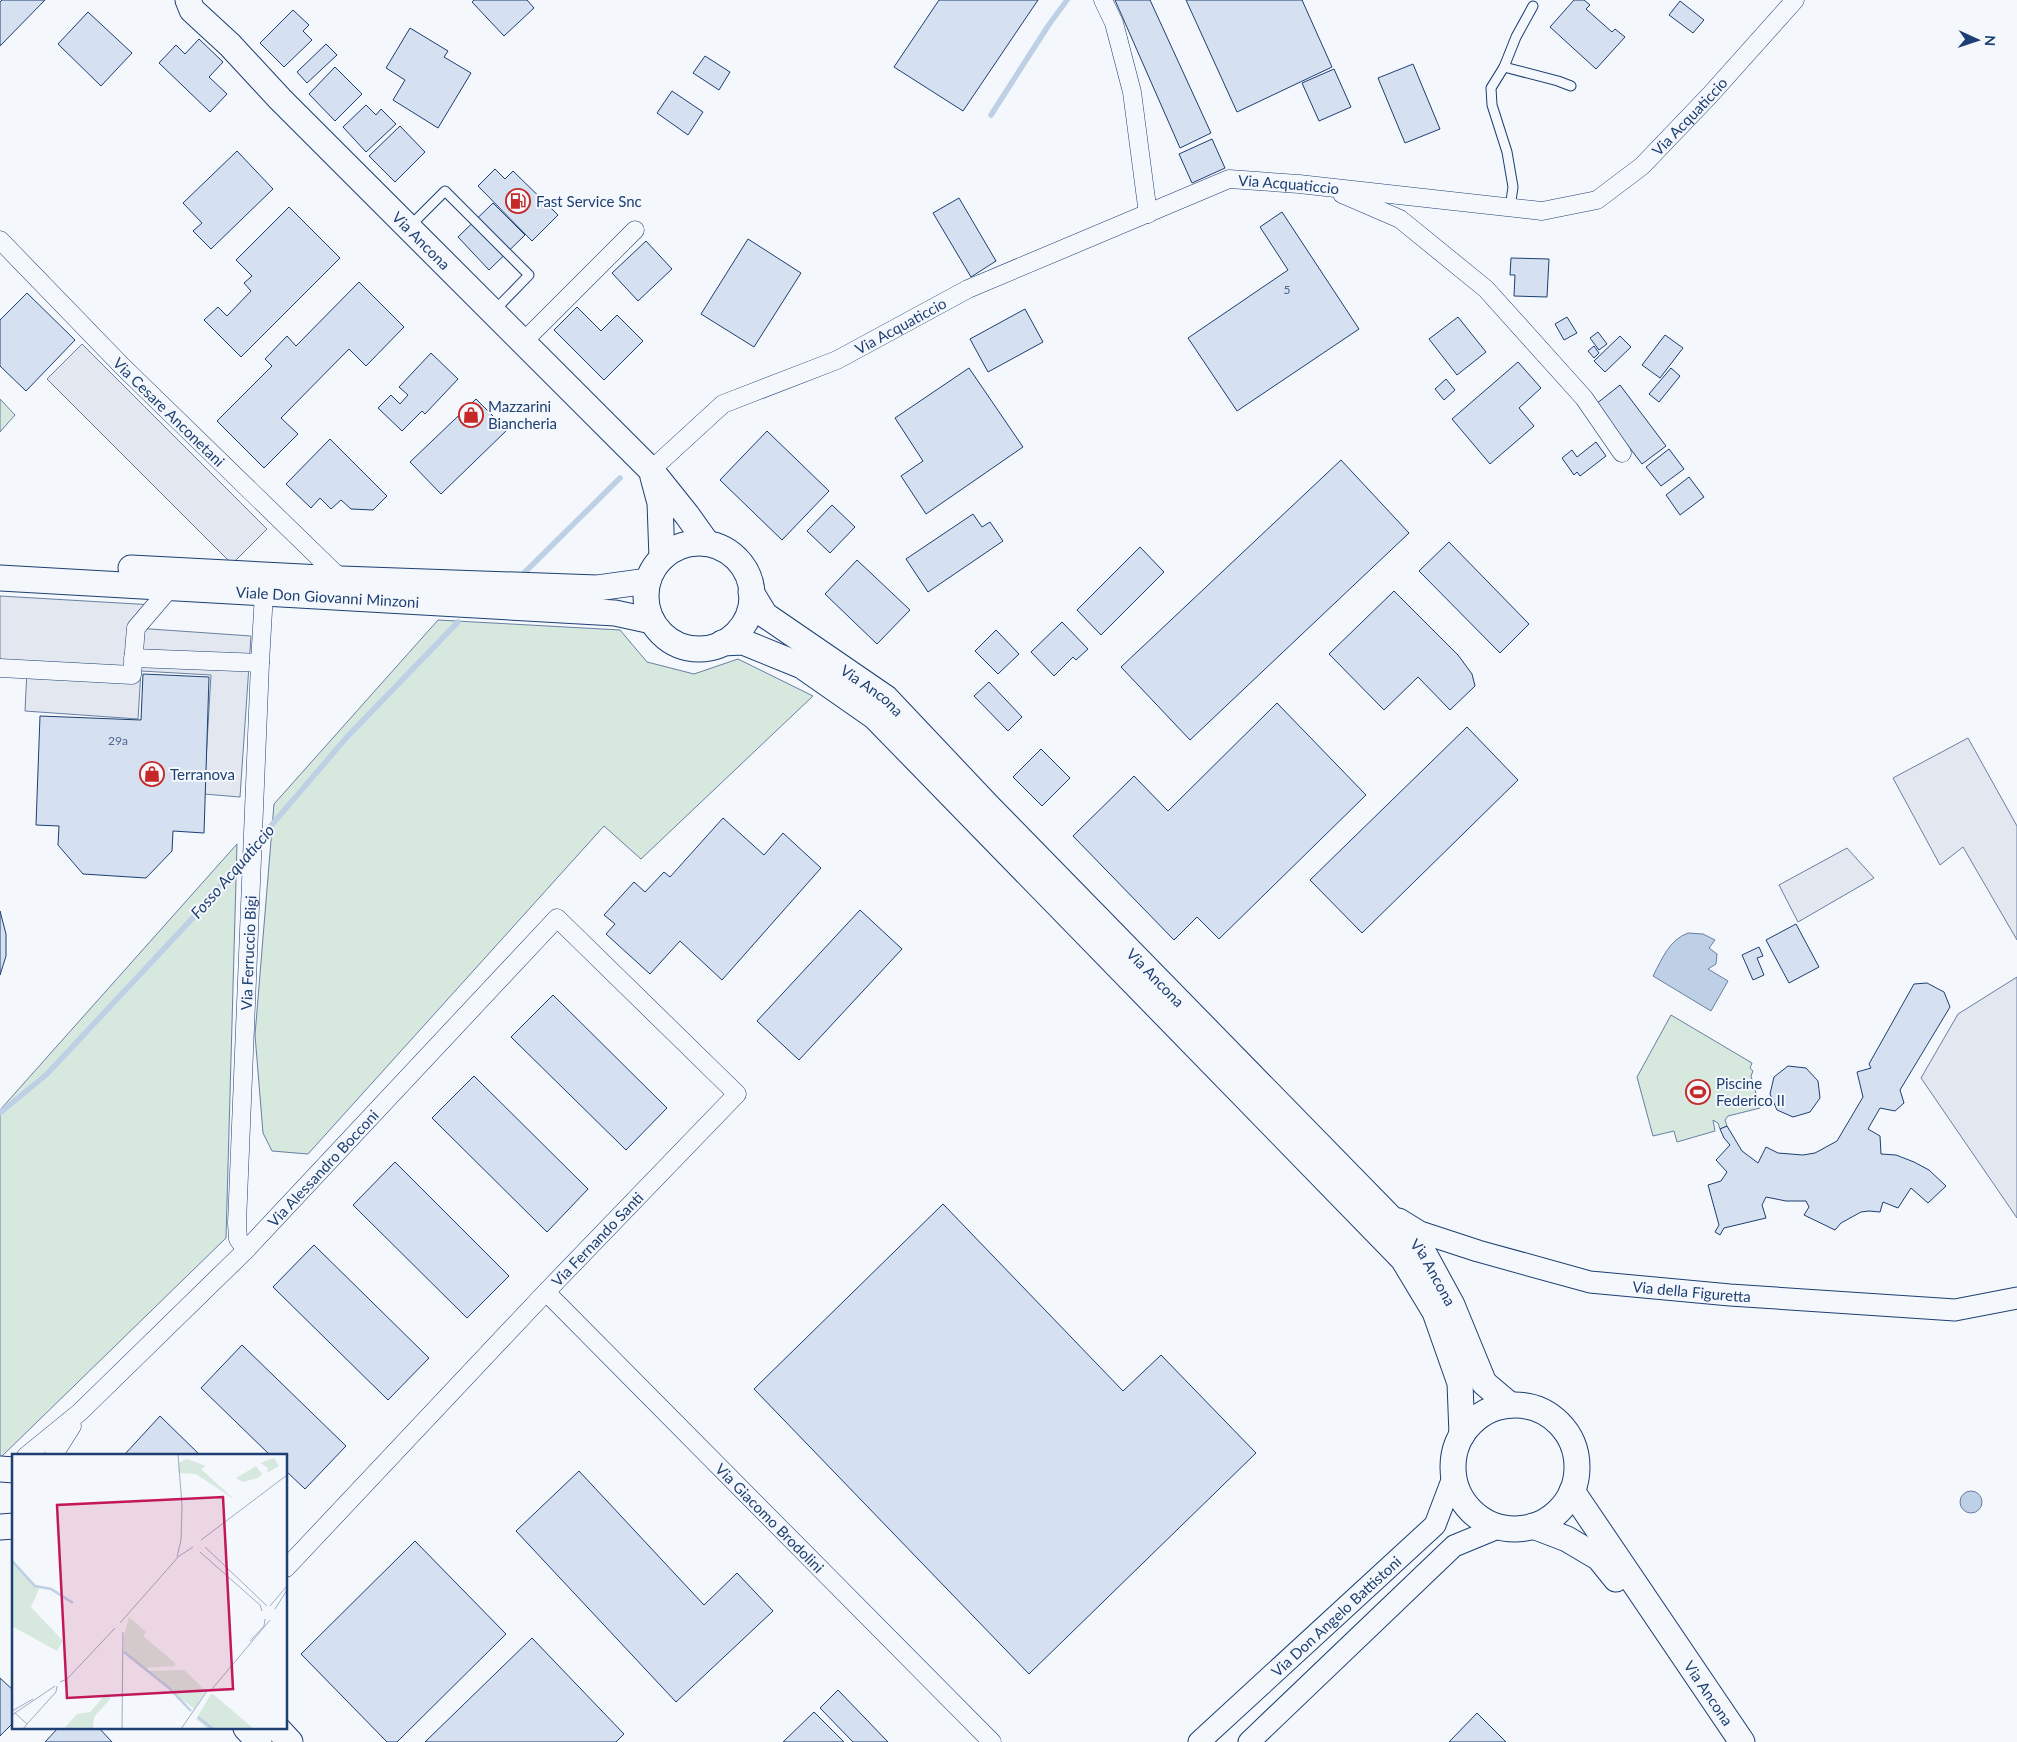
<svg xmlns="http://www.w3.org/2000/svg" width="2017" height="1742" font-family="Lato,sans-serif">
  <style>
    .green { fill: #d7e8df; stroke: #687fa3 }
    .parking { fill: #e3e8f0; stroke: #687fa3 }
    .water { fill: #bed0e5; stroke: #687fa3 }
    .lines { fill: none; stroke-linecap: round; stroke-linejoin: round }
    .stream { stroke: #bed0e5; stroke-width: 5.5 }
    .building { fill: #d5e0f0; stroke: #1d3f73 }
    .service-casing { stroke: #1d3f73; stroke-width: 11 }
    .minor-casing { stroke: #1d3f73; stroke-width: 19 }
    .tertiary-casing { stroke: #1d3f73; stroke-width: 23 }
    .secondary-casing { stroke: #1d3f73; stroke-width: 27 }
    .service { stroke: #f4f7fb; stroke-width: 9 }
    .minor { stroke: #f4f7fb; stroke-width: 18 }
    .tertiary { stroke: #f4f7fb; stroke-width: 21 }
    .secondary { stroke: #f4f7fb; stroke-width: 25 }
    .labels { text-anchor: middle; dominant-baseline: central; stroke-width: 4; stroke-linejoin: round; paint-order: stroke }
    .number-label { font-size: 12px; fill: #4b6792 }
    .street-label { font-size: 15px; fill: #1d3f73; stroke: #f4f7fb }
    .poi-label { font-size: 15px; fill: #1d3f73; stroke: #f4f7fb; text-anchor: start }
    .water-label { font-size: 16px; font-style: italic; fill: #1d3f73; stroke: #f4f7fb }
    .inset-river { fill: none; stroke: #bed0e5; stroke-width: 2.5 }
    .inset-road { fill: none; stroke: #9eadc5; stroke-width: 1 }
    .view { fill: #c2185b; fill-opacity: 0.15; stroke: #c2185b; stroke-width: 2.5 }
    .inset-edge { fill: none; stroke: #1d3f73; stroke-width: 2.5 }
  </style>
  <rect width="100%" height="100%" fill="#f4f7fb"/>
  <g class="green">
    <polygon points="0,399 15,415 0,432"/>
    <polygon points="438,620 620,630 647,662 694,674 738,659 813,696 641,859 604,826 308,1154 272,1151 263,1133 255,1035 274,804"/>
    <polygon points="237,844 226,1238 0,1458 0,1110"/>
    <polygon points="1671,1015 1752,1063 1750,1068 1753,1071 1751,1076 1760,1108 1728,1116 1725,1120 1727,1126 1720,1129 1718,1123 1713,1120 1715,1131 1677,1142 1674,1131 1653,1136 1637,1077"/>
  </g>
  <g class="parking">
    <polygon points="82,344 267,529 232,564 47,379"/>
    <polygon points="0,596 154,605 136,628 251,636 240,797 204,794 211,675 141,671 138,719 25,711 27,670 0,668"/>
    <polygon points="1968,738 2017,826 2017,940 1963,847 1940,865 1893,778"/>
    <polygon points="1847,848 1874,878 1798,922 1779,885"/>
    <polygon points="2017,977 2017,1218 1921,1078 1958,1014"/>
  </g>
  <g class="water">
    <path d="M1688,933L1703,934L1715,940L1709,948L1717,954L1716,964L1708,969L1728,981L1711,1011L1653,976C1662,959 1669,940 1688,933Z"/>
    <circle cx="1971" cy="1502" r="11"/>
  </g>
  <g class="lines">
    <g class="stream">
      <polyline points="991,115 1048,26 1067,0"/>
      <polyline points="520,577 620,478"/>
      <polyline points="257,842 347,737 458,622"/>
      <polyline points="0,1113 47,1074 203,907 248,853"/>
    </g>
  </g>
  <g class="building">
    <polygon points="2,0 45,0 0,46 0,2"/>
    <polygon points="474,0 527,0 534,8 504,36 472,2"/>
    <polygon points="939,0 1038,0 963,111 894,67"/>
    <polygon points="1115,0 1150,0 1211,133 1180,148"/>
    <polygon points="1186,0 1302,0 1332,67 1237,112"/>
    <polygon points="1574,0 1584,0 1590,5 1586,9 1612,32 1615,29 1625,37 1596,69 1550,27"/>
    <polygon points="1680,1 1704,20 1693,33 1669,15"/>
    <polygon points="293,10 309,25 303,31 312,40 284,67 260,43"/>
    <polygon points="88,12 132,53 101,86 58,44"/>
    <polygon points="410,28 448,51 444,57 471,73 438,128 393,100 405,80 386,68"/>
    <polygon points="199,39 223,62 209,77 227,94 210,112 159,63 176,45 185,54"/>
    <polygon points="326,44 337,55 307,83 297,72"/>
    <polygon points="705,56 730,72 719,90 693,73"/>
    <polygon points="1413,64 1440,129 1405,143 1378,78"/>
    <polygon points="335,67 362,94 335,121 309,94"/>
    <polygon points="1334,69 1351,107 1319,121 1302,83"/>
    <polygon points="672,91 703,112 688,135 657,113"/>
    <polygon points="366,105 376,115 381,109 396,124 366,152 343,127"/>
    <polygon points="400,126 425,152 395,182 369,156"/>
    <polygon points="1212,139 1225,168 1192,183 1179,154"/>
    <polygon points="237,151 273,189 211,249 193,231 202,223 183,203"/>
    <polygon points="495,169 505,179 513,171 558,215 532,241 478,186"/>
    <polygon points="959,198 996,261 971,277 933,213"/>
    <polygon points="493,203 525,235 489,270 458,237"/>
    <polygon points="289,207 340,258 241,357 204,320 218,307 227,316 251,291 244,283 252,276 236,260"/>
    <polygon points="1282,212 1359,329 1237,411 1188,338 1288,270 1260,227"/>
    <polygon points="748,239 801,273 754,347 701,314"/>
    <polygon points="646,241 672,269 638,301 612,273"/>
    <polygon points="1511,258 1549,259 1547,297 1514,296 1515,275 1510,275"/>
    <polygon points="359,282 404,327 366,366 349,349 281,418 298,434 264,468 217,421 272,366 265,359 287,336 296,346"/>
    <polygon points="27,293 75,340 26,391 0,366 0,320"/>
    <polygon points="577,307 601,331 617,315 643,341 604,380 554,330"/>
    <polygon points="1025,309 1043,342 988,372 970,339"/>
    <polygon points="1458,317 1486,352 1457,375 1429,339"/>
    <polygon points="1567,317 1577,333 1564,340 1555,324"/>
    <polygon points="1598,332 1607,344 1599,350 1590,338"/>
    <polygon points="1665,335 1683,348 1660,378 1642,365"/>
    <polygon points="1620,336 1631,347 1605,372 1594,361"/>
    <polygon points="1594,346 1599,353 1594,358 1588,351"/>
    <polygon points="431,353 458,379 425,414 422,411 402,431 378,408 391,395 400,404 408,395 399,387"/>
    <polygon points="1518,362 1541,388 1519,408 1534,426 1490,464 1452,419"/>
    <polygon points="969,368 1023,447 926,514 901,476 923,461 895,418"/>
    <polygon points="1671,368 1680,376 1659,402 1649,394"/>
    <polygon points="1446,379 1455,390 1444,400 1435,389"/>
    <polygon points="1620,385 1666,446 1642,464 1596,404"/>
    <polygon points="476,399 507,430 441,494 410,462"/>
    <polygon points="767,431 829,491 782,540 720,480"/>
    <polygon points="330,439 387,496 373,510 351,509 341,500 331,509 320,498 311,508 286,484"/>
    <polygon points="1596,442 1606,456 1580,476 1577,472 1574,475 1562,458 1572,450 1577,457"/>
    <polygon points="1669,449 1684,469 1661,486 1646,467"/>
    <polygon points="1341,460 1409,533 1190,740 1121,667"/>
    <polygon points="1689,477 1704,497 1680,515 1666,495"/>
    <polygon points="832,505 855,527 830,553 807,531"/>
    <polygon points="973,514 982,527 990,522 1003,541 928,592 906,559"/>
    <polygon points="1449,542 1529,624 1500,653 1419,571"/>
    <polygon points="1140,547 1164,572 1101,635 1077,610"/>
    <polygon points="857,560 910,610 877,644 825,594"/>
    <polygon points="1394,591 1458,655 1472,674 1475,686 1450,710 1418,677 1384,710 1329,654"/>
    <polygon points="1062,622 1088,649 1076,660 1073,657 1054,676 1031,652"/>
    <polygon points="996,630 1019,654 998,674 975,651"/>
    <polygon points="143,674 209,677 204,833 173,831 172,851 146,878 83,874 58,845 59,826 36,825 40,716 141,720"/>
    <polygon points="989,682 1022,717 1008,731 974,696"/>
    <polygon points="1277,703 1366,795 1219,939 1197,917 1174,940 1073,836 1134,776 1168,811"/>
    <polygon points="1467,727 1518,780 1362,933 1310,880"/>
    <polygon points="1041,749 1070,778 1042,806 1013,777"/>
    <polygon points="723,818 764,855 783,833 821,868 722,980 680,941 650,974 606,934 615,924 604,915 634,882 645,892 664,872 670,877"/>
    <polygon points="860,910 902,949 799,1060 757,1021"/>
    <polygon points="0,911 6,934 6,956 0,975"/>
    <polygon points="1796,924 1819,967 1789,983 1766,940"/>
    <polygon points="1759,947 1763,956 1757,958 1764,975 1753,980 1742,955"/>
    <polygon points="1927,983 1944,992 1950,1007 1900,1090 1904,1103 1895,1111 1880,1108 1868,1129 1880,1136 1881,1154 1896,1155 1914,1162 1929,1170 1946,1186 1928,1203 1911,1188 1898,1208 1883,1202 1880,1212 1869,1211 1861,1212 1841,1223 1835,1230 1804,1215 1809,1207 1806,1201 1786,1201 1766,1197 1762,1205 1766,1218 1724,1228 1720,1235 1715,1232 1719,1225 1708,1185 1721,1181 1727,1172 1716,1160 1730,1145 1724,1138 1720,1129 1727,1126 1742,1151 1758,1163 1766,1147 1778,1153 1803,1155 1815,1153 1837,1141 1863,1097 1857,1072 1871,1068 1869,1064 1914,984"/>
    <polygon points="553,995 667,1108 626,1150 511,1037"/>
    <polygon points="1788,1066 1806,1068 1818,1081 1820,1098 1810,1112 1793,1117 1777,1110 1770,1094 1774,1077"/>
    <polygon points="474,1076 588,1189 547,1232 432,1118"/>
    <polygon points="395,1162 509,1276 467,1318 353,1205"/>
    <polygon points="943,1204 1123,1391 1161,1355 1256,1453 1029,1674 754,1389"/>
    <polygon points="314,1245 429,1358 388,1400 273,1287"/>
    <polygon points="242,1345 346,1446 305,1489 286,1471 286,1456 271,1456 201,1388"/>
    <polygon points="160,1416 201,1456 128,1456 125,1454"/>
    <polygon points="579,1471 704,1605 737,1573 773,1611 676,1702 516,1531"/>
    <polygon points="415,1541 506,1634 397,1742 387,1742 301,1654"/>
    <polygon points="532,1638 624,1734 616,1742 425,1742"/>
    <polygon points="0,1678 14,1691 14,1722 0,1736"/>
    <polygon points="838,1690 888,1742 853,1742 820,1708"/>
    <polygon points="814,1712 844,1742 783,1742"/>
    <polygon points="1477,1713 1506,1742 1449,1742"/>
    <polygon points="58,1728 99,1728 112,1742 45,1742"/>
  </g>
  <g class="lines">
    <defs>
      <g id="service">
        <polyline points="1504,67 1558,81 1571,86"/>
        <polyline points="1510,208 1513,187 1507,152 1492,105 1491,88 1504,67 1516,37 1533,6"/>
        <polyline points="410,226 445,191 529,275 493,312"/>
      </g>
      <g id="minor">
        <polyline points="1103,0 1114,23 1132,92 1148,214"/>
        <polyline points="1342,194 1400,219 1486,289 1584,398 1622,453"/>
        <path id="s1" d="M0,240L123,367L341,579"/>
        <polyline points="523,342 635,230"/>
        <path id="s2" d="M651,470L723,404L837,360L968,289L1229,179L1299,184L1542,211L1597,200L1642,166L1710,95L1795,0"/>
        <polyline points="133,658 260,663"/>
        <polyline points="0,668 132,675 136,628 171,587"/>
        <path id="s3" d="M246,1250L238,1239L237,1223L260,663L264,593"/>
        <path id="s4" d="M546,1292L992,1742"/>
        <path id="s5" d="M26,1456L80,1412L246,1250L557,918L737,1094L546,1292L286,1568"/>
        <polyline points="53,1456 72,1426"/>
      </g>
      <g id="tertiary">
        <path id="s6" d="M1399,1219L1420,1232L1478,1251L1590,1282L1730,1295L1955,1310L2017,1298"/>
        <path id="s7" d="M1199,1742L1435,1525L1454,1475"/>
        <polyline points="1249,1742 1454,1546 1500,1527"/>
      </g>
      <g id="secondary">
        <path id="s8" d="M188,0L192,10L230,45L280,99L651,470L687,515L707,543"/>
        <polyline points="653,477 660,503 662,558"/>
        <circle cx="699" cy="596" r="53"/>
        <polyline points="131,568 341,579 597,588 648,581"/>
        <path id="s9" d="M0,578L615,613L652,621"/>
        <path id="s10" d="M751,592L765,615L886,698L989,807L1422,1250L1452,1305L1484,1383L1510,1405"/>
        <polyline points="722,643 743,642 802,666 875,717 1403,1259 1435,1312 1460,1383 1462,1435"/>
        <circle cx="1515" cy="1467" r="62"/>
        <polyline points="0,1469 14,1470"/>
        <path id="s11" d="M1572,1491L1742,1742"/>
        <polyline points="1533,1526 1567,1539 1599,1558 1616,1579"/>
        <polyline points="0,1527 14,1526"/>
        <polyline points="246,1728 259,1742"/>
        <polyline points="277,1728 290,1742"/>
      </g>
    </defs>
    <use href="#service" class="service-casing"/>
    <use href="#minor" class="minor-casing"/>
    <use href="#tertiary" class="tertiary-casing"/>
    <use href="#secondary" class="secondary-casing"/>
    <use href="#service" class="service"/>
    <use href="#minor" class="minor"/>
    <use href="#tertiary" class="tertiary"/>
    <use href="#secondary" class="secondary"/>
  </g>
  <defs>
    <symbol id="fuel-ring" viewBox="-11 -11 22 22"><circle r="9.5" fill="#f4f7fb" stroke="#c62828" stroke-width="1.5"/><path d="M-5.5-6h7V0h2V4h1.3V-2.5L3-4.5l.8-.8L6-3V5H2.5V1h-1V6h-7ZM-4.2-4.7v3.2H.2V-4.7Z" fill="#c62828"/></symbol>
    <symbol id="shop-ring" viewBox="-11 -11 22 22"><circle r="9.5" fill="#f4f7fb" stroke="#c62828" stroke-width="1.5"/><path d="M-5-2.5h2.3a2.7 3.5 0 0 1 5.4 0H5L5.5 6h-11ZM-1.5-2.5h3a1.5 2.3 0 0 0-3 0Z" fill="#c62828"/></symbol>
    <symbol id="stadium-ring" viewBox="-11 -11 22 22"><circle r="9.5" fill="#f4f7fb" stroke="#c62828" stroke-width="1.5"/><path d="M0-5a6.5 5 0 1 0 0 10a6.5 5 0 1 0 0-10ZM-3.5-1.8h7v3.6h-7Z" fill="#c62828"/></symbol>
  </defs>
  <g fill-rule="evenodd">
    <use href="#fuel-ring" x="504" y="187" width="28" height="28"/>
    <use href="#shop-ring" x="457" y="401" width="28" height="28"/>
    <use href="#shop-ring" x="138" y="760" width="28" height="28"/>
    <use href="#stadium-ring" x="1684" y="1078" width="28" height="28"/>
  </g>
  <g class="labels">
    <g class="number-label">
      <text x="1287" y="289">5</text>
      <text x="118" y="740">29a</text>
    </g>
    <g class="street-label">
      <text stroke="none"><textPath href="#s2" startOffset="1148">Via Acquaticcio</textPath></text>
      <text stroke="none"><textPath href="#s2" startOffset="712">Via Acquaticcio</textPath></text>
      <text stroke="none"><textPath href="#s8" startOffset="336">Via Ancona</textPath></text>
      <text stroke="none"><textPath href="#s2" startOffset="292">Via Acquaticcio</textPath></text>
      <text stroke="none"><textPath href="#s1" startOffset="241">Via Cesare Anconetani</textPath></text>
      <text stroke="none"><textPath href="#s9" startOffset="328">Viale Don Giovanni Minzoni</textPath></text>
      <text stroke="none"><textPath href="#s10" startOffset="158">Via Ancona</textPath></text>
      <text stroke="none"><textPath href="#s3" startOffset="300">Via Ferruccio Bigi</textPath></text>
      <text stroke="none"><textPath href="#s10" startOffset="562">Via Ancona</textPath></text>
      <text stroke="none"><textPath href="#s5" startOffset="414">Via Alessandro Bocconi</textPath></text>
      <text transform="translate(597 1239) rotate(-46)">Via Fernando Santi</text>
      <text stroke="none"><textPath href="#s10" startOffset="968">Via Ancona</textPath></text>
      <text stroke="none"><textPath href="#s6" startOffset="304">Via della Figuretta</textPath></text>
      <text stroke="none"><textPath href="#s4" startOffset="318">Via Giacomo Brodolini</textPath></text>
      <text stroke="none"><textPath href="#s7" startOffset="186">Via Don Angelo Battistoni</textPath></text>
      <text stroke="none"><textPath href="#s11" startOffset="244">Via Ancona</textPath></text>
    </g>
    <g class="poi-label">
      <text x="536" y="201">Fast Service Snc</text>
      <text x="488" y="406">Mazzarini<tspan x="488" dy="17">Biancheria</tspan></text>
      <text x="170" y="774">Terranova</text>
      <text x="1716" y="1083">Piscine<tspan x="1716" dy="17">Federico II</tspan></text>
    </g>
    <g class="water-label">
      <text transform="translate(232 871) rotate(-49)">Fosso Acquaticcio</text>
    </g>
  </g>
  <g transform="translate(12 1454)">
    <rect width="275" height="275" fill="#f4f7fb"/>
    <path d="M262,4L267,12L255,19L256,14L248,9ZM175,5L194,12L189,15L223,46L184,20L166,19V9ZM244,12L250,20L246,24L231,28L224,24ZM0,105L27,135L19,153L51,187L45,197L0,172ZM117,163L134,178L131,182L163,209V212L130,214L112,199V182ZM172,216L194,237L182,255L134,217ZM94,240L99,244L82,263L81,275H52L65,260L78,258ZM199,240L202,241L242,275H196L184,265Z" fill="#d7e8df"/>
    <path class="inset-river" d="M0,107L23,132L39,135L61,149M112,198L157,234L179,257M186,263L201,275"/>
    <path class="inset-road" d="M189,86L275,21M193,93L255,152M188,98L248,151L250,157M165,103L169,86L170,51L166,0M258,152L275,132M263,155L275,136M108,169L167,102L181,93M238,187L252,172L253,165M48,228L55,225L103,174M200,235L258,166M0,257L21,245M3,259L15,270L11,275M0,261L43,232M15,270L44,238L45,232M110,275L111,178M169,275L195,237"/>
    <path class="view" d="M211,43L221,235L55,244L45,51Z"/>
    <rect width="275" height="275" class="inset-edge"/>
  </g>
  <g transform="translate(1977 40) rotate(93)" stroke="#f4f7fb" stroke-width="4" paint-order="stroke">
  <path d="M0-4L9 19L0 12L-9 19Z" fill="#1d3f73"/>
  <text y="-8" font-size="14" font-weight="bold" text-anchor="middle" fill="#1d3f73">N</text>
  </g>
</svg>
